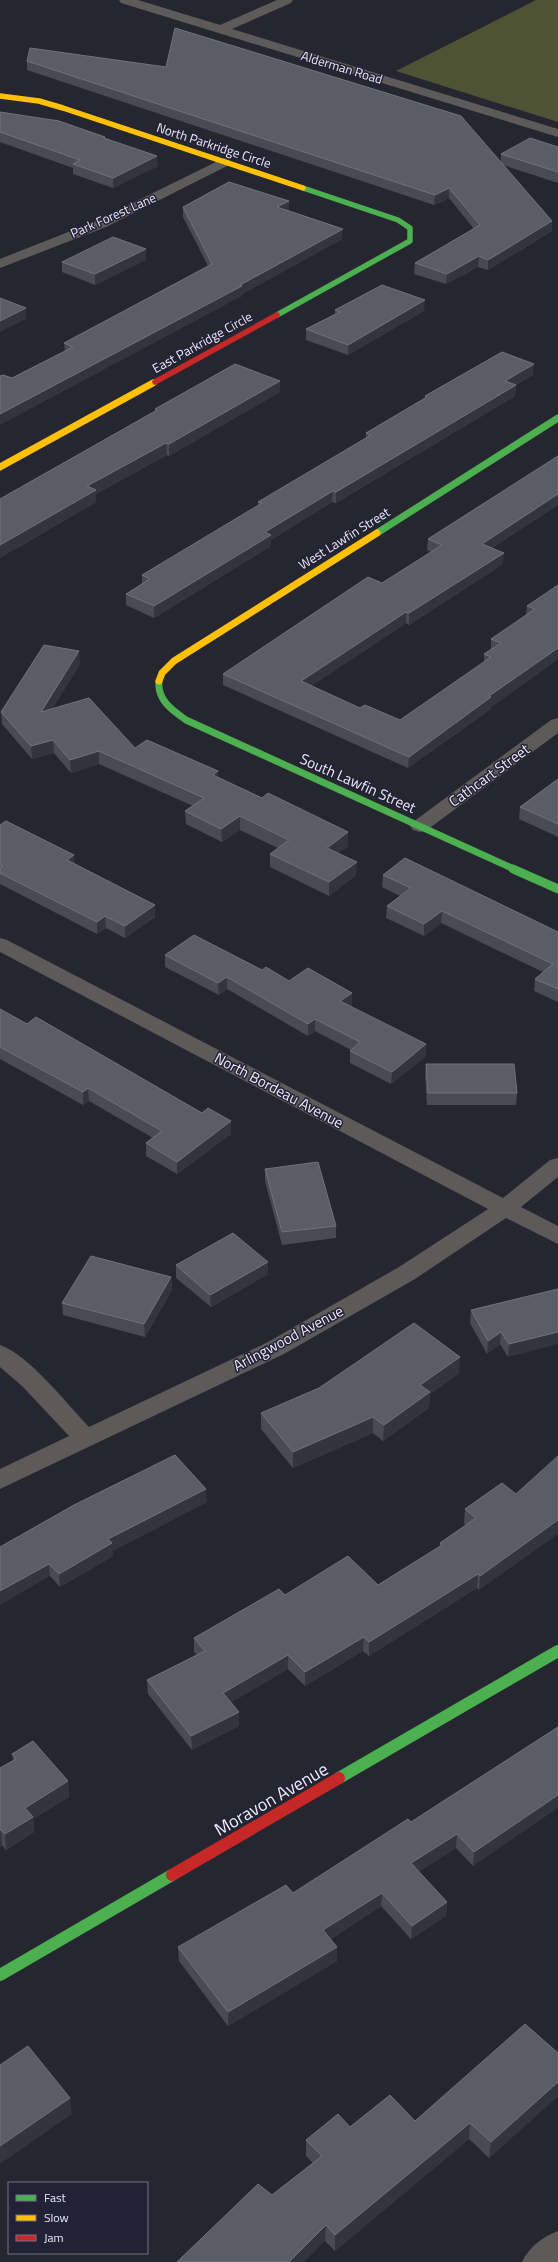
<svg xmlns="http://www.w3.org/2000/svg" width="558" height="2262" font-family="'Titillium Web',sans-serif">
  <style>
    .forest { fill: #4f5335 }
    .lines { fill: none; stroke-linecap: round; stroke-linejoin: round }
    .street { fill: #5d5a5a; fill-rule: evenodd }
    .fast-far3 { stroke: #4caf50; stroke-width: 5.5 }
    .fast-far2 { stroke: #4caf50; stroke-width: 7 }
    .fast-far1 { stroke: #4caf50; stroke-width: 9 }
    .fast { stroke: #4caf50; stroke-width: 12 }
    .slow-far1 { stroke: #ffc107; stroke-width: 5.5 }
    .slow { stroke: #ffc107; stroke-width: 7 }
    .jam-far1 { stroke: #c62828; stroke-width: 5.5 }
    .jam { stroke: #c62828; stroke-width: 12 }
    .wall { fill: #4a4a54 }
    .shaded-wall { fill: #34343e }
    .building { fill: #5c5c66; stroke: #72727d }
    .labels { text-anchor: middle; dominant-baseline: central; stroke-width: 3; stroke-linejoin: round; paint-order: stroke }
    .far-street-label { font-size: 13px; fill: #edecfa; stroke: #232135 }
    .street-label { font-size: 15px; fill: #edecfa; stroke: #232135 }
    .near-street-label { font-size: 18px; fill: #edecfa; stroke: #232135 }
  </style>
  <rect width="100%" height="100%" fill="#262630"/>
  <polygon class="forest" points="536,0 558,0 558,122 396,71"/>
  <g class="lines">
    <g class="street">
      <polygon points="119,0 138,0 220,25 277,0 293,0 291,3 232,29 558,129 558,137 121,3"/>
      <polygon points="224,158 229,159 231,162 229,165 106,227 0,268 0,259 96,221"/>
      <polygon points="558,718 558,733 427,830 420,832 413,830 410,826 413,822 551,720"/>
      <path d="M0,938L7,940L503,1198L550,1160L558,1158V1177L521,1207L558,1226V1244L506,1218L415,1279L284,1354L0,1489V1469L69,1436L22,1386L0,1367V1345C28,1354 68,1405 89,1427L268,1342L399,1267L488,1209L0,952Z"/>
      <path d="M558,2231V2262H522C529,2247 542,2237 558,2231Z"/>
    </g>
    <polyline class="fast-far3" points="277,315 410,241 410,228 398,220 303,188"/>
    <g class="fast-far2">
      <polyline points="377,533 558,418"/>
      <path d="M159,681C157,700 172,710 186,720L516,870"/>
    </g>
    <polyline class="fast-far1" points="513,869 558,889"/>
    <g class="fast">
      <polyline points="339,1778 558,1651"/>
      <polyline points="0,1975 172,1875"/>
    </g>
    <g class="slow-far1">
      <polyline points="0,96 39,101 63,108 303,188"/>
      <polyline points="151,384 155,382"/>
    </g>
    <g class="slow">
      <polyline points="0,467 153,383"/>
      <polyline points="159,681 162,673 174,661 377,533"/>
    </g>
    <polyline class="jam-far1" points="155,382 277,315"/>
    <polyline class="jam" points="172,1875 339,1778"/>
  </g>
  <g class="wall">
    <polygon points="27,61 166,67 501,162 501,154 558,147 558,183 503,165 552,221 552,231 488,270 478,267 446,284 414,274 415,263 474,229 449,198 434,205 27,70"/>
    <polygon points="0,112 105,138 158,166 113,188 73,174 73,168 0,142"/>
    <polygon points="183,207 289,211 342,239 242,294 242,296 12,378 65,351 64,343 208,266 183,217"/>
    <polygon points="146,249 146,260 95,285 62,272 62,262"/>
    <polygon points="335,310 424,311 348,355 306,340 306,329 335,314"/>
    <polygon points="533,375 516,385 515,396 336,503 332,502 271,540 271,546 154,618 126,605 126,594 142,584 142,575 258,506 258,502 366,438 366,433 425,398 425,396"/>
    <polygon points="280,392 169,456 167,455 96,494 96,502 14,550 155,411 155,409"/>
    <polygon points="558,456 558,505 492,548 503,564 409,625 406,623 311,686 360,708 400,720 484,662 484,654 491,650 491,639 526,615 527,606 558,585 558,659 491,707 491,709 408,768 223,685 223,674 382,583 431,552 427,550 428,539"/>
    <polygon points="80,664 52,709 135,748 218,771 218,777 262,798 348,832 348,846 338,853 356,875 329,896 270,867 270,854 278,848 240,830 222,842 186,824 185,811 193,806 99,764 71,773 54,753 32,759 2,724 1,712"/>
    <polygon points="558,779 558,837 519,819 520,807"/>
    <polygon points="0,825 74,864 155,917 125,938 106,928 97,934 0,884"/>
    <polygon points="383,875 558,932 558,1002 534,991 535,979 543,972 441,923 424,936 386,918 387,906 400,896 382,887"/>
    <polygon points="165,955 262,970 289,981 352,993 352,1005 351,1006 426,1056 391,1084 350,1063 350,1051 351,1050 315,1031 308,1036 227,989 219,995 165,967"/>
    <polygon points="0,1009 231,1134 177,1174 146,1156 146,1143 153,1138 89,1101 83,1105 0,1059"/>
    <polygon points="426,1064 517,1093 516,1105 427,1105 425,1076"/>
    <polygon points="265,1169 336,1226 336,1238 282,1245 265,1181"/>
    <polygon points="176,1265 268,1274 211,1307 176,1278"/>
    <polygon points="171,1277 172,1290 145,1337 63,1315 62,1303"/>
    <polygon points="558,1289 508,1357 500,1344 487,1354 470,1323 471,1310"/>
    <polygon points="459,1373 430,1394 429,1408 383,1441 373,1433 293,1468 261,1429 261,1413"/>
    <polygon points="502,1483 479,1590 477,1588 369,1656 363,1651 305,1686 288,1669 231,1702 239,1726 192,1750 148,1694 147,1680 197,1655 194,1652 194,1638 285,1595 378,1585 440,1546 440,1543 466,1525 464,1523 465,1509"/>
    <polygon points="207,1502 112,1551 113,1556 60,1587 50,1576 0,1547"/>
    <polygon points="558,1727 473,1866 456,1848 418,1872 447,1902 446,1916 411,1939 381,1906 331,1939 337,1947 337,1961 228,2026 179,1961 178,1947 293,1893 411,1822"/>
    <polygon points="12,1754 68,1781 69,1797 33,1819 34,1832 6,1850 2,1845 0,1847 0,1768 13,1761"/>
    <polygon points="558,2053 558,2096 489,2158 469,2139 335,2251 325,2241 272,2195 313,2163 306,2156 306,2140 350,2127 415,2121"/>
  </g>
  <g class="shaded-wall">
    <polygon points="157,156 158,166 113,188 113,178"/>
    <polygon points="449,188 449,198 434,205 435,195"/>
    <polygon points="289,201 289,211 277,207"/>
    <polygon points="552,221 552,231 488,270 488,260"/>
    <polygon points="343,229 342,239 242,294 242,296 0,425 0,414 240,285"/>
    <polygon points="146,249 146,260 95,285 95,274"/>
    <polygon points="479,256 478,267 446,284 447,274"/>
    <polygon points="425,300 424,311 348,355 348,345"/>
    <polygon points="26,308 26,319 0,332 0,321"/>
    <polygon points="534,364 533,375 505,391 505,381"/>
    <polygon points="280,381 280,392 169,456 169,444"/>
    <polygon points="516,385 515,396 336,503 336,492"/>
    <polygon points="166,443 167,455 96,494 96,502 0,558 0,545 87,486"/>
    <polygon points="333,491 332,502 271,540 271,546 154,618 154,606 265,532"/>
    <polygon points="558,494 558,505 481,555 482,544"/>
    <polygon points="504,553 503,564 409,625 409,613"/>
    <polygon points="406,612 406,623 301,693 301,681"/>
    <polygon points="558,648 558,659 491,707 491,709 408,768 409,757 489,696"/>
    <polygon points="79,651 80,664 42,725 41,712"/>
    <polygon points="53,740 54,753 32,759 31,746"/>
    <polygon points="99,751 99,764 71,773 70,760"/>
    <polygon points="218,771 218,784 213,775"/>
    <polygon points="240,816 240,830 222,842 221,829"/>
    <polygon points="348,832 348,846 327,861 327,848"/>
    <polygon points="74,855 75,868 67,860"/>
    <polygon points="357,862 356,875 329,896 329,882"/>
    <polygon points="155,905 155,917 125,938 125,926"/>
    <polygon points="442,911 441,923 424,936 424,924"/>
    <polygon points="105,916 106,928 97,934 97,922"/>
    <polygon points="227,977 227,989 219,995 218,983"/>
    <polygon points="352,993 352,1005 340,1014 340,1001"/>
    <polygon points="315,1019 315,1031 308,1036 308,1024"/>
    <polygon points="426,1044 426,1056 391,1084 392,1072"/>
    <polygon points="88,1088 89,1101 83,1105 83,1092"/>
    <polygon points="231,1121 231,1134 177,1174 177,1162"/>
    <polygon points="268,1262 268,1274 211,1307 210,1295"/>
    <polygon points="171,1277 172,1290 145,1337 144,1324"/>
    <polygon points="501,1332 500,1344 487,1354 488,1341"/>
    <polygon points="558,1332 558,1344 508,1357 509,1344"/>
    <polygon points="460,1357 459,1373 430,1394 429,1408 383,1441 384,1425 420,1385"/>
    <polygon points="373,1417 373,1433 293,1468 293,1452"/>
    <polygon points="206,1489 207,1502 112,1551 113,1556 60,1587 59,1574 108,1539"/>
    <polygon points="558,1520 558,1534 479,1590 480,1576"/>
    <polygon points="49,1564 50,1576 0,1605 0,1591"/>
    <polygon points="478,1574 477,1588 369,1656 369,1642"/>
    <polygon points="364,1637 363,1651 305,1686 305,1672"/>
    <polygon points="288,1655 288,1669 224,1707 223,1693"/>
    <polygon points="239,1712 239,1726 192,1750 191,1736"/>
    <polygon points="68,1781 69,1797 33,1819 34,1832 6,1850 5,1834 25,1808"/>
    <polygon points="558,1795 558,1808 473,1866 474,1852"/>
    <polygon points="0,1830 1,1830 2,1845 0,1847"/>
    <polygon points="457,1834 456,1848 410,1877 411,1863"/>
    <polygon points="382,1893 381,1906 323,1944 323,1930"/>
    <polygon points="447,1902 446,1916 411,1939 412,1926"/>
    <polygon points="337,1947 337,1961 228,2026 228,2012"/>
    <polygon points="558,2082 558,2096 489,2158 491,2142"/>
    <polygon points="70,2098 72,2114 0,2164 0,2146"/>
    <polygon points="470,2123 469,2139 335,2251 335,2235"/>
    <polygon points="326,2225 325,2241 304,2262 289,2262"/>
  </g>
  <g class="building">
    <polygon points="175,28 461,116 552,221 488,260 479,256 447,274 415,263 480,225 449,188 435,195 27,61 30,48 166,67"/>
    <polygon points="0,112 59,121 105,137 104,138 157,156 113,178 73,164 80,160 0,132"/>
    <polygon points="530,138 558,147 558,172 501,154"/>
    <polygon points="229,182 289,201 277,207 343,229 240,285 242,286 0,414 0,376 3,375 12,378 73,347 64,343 212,264 183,207"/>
    <polygon points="113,237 146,249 95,274 62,262"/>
    <polygon points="382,285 425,300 348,345 306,329 340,312 335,310"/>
    <polygon points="0,298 26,308 0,321"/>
    <polygon points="502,352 534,364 505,381 516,385 336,492 333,491 265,532 271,535 154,606 126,594 150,579 142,575 262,503 258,502 371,435 366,433 427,397 425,396"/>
    <polygon points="235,364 280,381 169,444 166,443 87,486 96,490 0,545 0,499 157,410 155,409"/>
    <polygon points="558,456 558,494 482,544 504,553 409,613 406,612 301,681 360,708 365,705 400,720 491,657 484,654 501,643 491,639 535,609 527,606 558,585 558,648 489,696 491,697 409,757 223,674 368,577 382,583 442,545 428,539"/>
    <polygon points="44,645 79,651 41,712 89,698 135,748 147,740 218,771 213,775 262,798 268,793 348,832 327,848 357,862 329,882 270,854 289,840 240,816 221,829 185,811 204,798 99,751 70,760 53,740 31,746 1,712"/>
    <polygon points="558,779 558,824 520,807"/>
    <polygon points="6,821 74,855 67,860 155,905 125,926 105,916 97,922 0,873 0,868 3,866 0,865 0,825"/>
    <polygon points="405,858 558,932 558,989 535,979 553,964 442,911 424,924 387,906 411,888 383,875"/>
    <polygon points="194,935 262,970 266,967 289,981 308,968 352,993 340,1001 426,1044 392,1072 350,1051 360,1042 315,1019 308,1024 227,977 218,983 165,955"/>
    <polygon points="0,1009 27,1024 36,1017 202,1113 208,1108 231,1121 177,1162 146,1143 162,1131 88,1088 83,1092 0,1047"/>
    <polygon points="426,1064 514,1064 517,1093 428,1093"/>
    <polygon points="318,1162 336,1226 282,1232 265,1169"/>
    <polygon points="233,1233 268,1262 210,1295 176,1265"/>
    <polygon points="91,1256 171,1277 144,1324 62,1303"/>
    <polygon points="558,1289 558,1332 509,1344 501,1332 488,1341 471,1310"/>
    <polygon points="414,1323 460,1357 420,1385 430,1392 384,1425 373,1417 293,1452 261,1413 319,1388"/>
    <polygon points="175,1455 206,1489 108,1539 112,1543 59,1574 49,1564 0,1591 0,1547 74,1505"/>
    <polygon points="558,1456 558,1520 480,1576 478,1574 369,1642 364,1637 305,1672 288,1655 223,1693 239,1712 191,1736 147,1680 205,1651 194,1638 279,1589 285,1595 348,1556 378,1585 442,1545 440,1543 476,1518 465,1509 502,1483 516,1494"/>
    <polygon points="558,1727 558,1795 474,1852 457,1834 411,1863 447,1902 412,1926 382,1893 323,1930 337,1947 228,2012 178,1947 286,1885 293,1893 408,1819 411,1822"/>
    <polygon points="33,1741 68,1781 25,1808 33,1817 5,1834 1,1830 0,1830 0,1768 16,1759 12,1754"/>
    <polygon points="525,2024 558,2053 558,2082 491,2142 470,2123 335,2235 326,2225 289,2262 177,2262 258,2184 272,2195 322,2156 306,2140 338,2114 350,2127 390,2095 415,2121"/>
    <polygon points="28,2046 70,2098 0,2146 0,2065"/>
  </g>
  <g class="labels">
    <g class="far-street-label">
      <text transform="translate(342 67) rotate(17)">Alderman Road</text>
      <text transform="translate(214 145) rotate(18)">North Parkridge Circle</text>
      <text transform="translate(113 215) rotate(-24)">Park Forest Lane</text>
      <text transform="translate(202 342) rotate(-29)">East Parkridge Circle</text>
      <text transform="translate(344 538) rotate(-32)">West Lawfin Street</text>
    </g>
    <g class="street-label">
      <text transform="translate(489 775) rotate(-36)">Cathcart Street</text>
      <text transform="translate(358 783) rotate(24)">South Lawfin Street</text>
      <text transform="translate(279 1090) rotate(28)">North Bordeau Avenue</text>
      <text transform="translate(288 1338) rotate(-28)">Arlingwood Avenue</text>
    </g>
    <g class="near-street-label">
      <text transform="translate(271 1799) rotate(-30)">Moravon Avenue</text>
    </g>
  </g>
  <rect x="8" y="2182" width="140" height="72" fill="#232135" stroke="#747284"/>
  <rect x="16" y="2195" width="20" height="6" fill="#4caf50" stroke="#747284"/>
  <text x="44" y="2202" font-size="12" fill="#edecfa">Fast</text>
  <rect x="16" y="2215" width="20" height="6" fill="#ffc107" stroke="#747284"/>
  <text x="44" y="2222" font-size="12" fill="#edecfa">Slow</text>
  <rect x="16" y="2235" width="20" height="6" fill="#c62828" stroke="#747284"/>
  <text x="44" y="2242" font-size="12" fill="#edecfa">Jam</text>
</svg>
